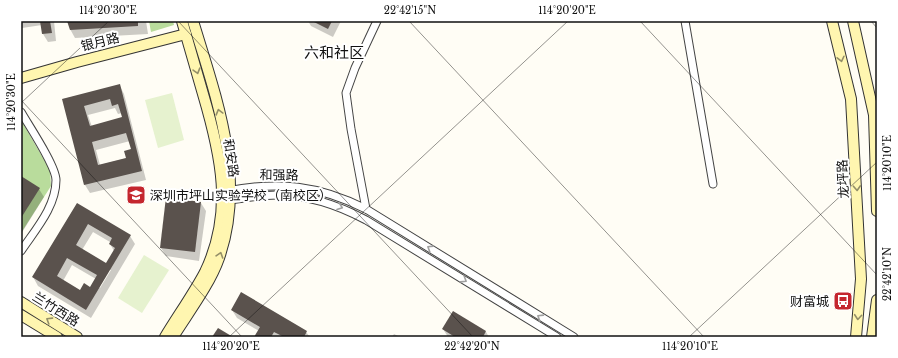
<svg xmlns="http://www.w3.org/2000/svg" width="898" height="358" font-family="'Libre Baskerville','Noto Sans SC',serif">
  <style>
    .forest { fill: #b9dc9c }
    .pitch { fill: #e6f2cf }
    .shadow { fill: #0003; fill-rule: evenodd }
    .building { fill: #5a524d; fill-rule: evenodd }
    .lines { fill: none; stroke-linecap: round; stroke-linejoin: round }
    .street-casing { stroke: #444; stroke-width: 9 }
    .secondary-casing { stroke: #333; stroke-width: 12 }
    .street { stroke: #fff; stroke-width: 7 }
    .secondary { stroke: #fff6b0; stroke-width: 10 }
    .oneway { stroke: #948f68 }
    .oneway2 { stroke: #a0a0a0 }
    .ticks { fill: none; stroke: #111; stroke-width: 1; stroke-opacity: 0.45 }
    .labels { text-anchor: middle; dominant-baseline: central; stroke-width: 4; stroke-linejoin: round; paint-order: stroke }
    .street-label { font-size: 13px; fill: #111; stroke: #fff }
    .poi-label { font-size: 13px; fill: #111; stroke: #fff; text-anchor: start }
    .quarter-label { font-size: 15px; fill: #111; stroke: #fff }
    .neatline { fill: none; stroke: #111; stroke-width: 1.5 }
    .ticks-label { font-size: 10px; text-anchor: middle; fill: #111 }
  </style>
  <rect width="100%" height="100%" fill="#fffdf5"/>
  <g class="forest">
    <polygon points="149,21 173,21 174,25 151,32"/>
    <polygon points="21,120 50,170 51,186 21,233"/>
  </g>
  <g class="pitch">
    <polygon points="172,93 184,140 158,148 145,100"/>
    <polygon points="144,255 169,270 142,313 118,298"/>
  </g>
  <g class="shadow">
    <polygon points="21,21 54,21 56,41 48,42 43,34 42,25 22,28"/>
    <polygon points="71,21 146,21 148,34 75,38 70,29"/>
    <polygon points="308,21 341,21 333,37 311,26"/>
    <path d="M120,86L124,94L146,180L90,193L85,185L63,99ZM115,108L118,114L122,113L123,118L92,127L88,115ZM130,141L132,150L127,158L100,165L96,150Z"/>
    <polygon points="21,177 39,189 44,197 21,234"/>
    <polygon points="201,203 206,211 199,261 166,256 161,248"/>
    <path d="M77,204L130,236L135,244L91,318L38,286L33,277ZM93,232L110,242V244L114,251L106,265L82,250ZM72,265L96,279L91,289L80,291L63,281ZM108,270H111L100,288L98,287Z"/>
    <polygon points="232,310 306,332 310,337 255,337 259,331 237,318"/>
    <polygon points="443,329 486,332 489,337 448,337"/>
    <polygon points="394,334 400,337 392,337"/>
  </g>
  <g class="building">
    <polygon points="40,21 50,21 52,33 42,34"/>
    <polygon points="67,21 138,21 138,26 70,30"/>
    <polygon points="312,21 332,21 328,29"/>
    <path d="M120,84L142,171L84,185L62,99ZM110,99L112,106L118,104L122,117L90,126L84,106ZM126,133L131,149L124,151L126,158L98,165L92,142Z"/>
    <polygon points="21,176 40,188 21,218"/>
    <polygon points="166,197 201,202 195,252 160,248"/>
    <path d="M77,203L131,235L86,310L32,277ZM88,224L112,238L109,244L115,248L106,263L76,245ZM67,258L97,275L90,287L84,283L80,290L57,276Z"/>
    <polygon points="241,292 307,331 304,337 284,337 274,332 271,337 254,337 260,327 231,310"/>
    <polygon points="453,311 486,331 483,337 455,337 442,329"/>
    <polygon points="218,328 233,337 212,337"/>
  </g>
  <g class="lines">
    <defs>
      <g id="street">
        <polyline points="685,21 713,184"/>
        <path d="M21,112C29,126 56,166 56,180C56,207 35,230 21,251"/>
        <path d="M227,191C279,181 318,185 366,209L574,337"/>
        <path d="M227,196L230,200C246,198 261,195 277,195C309,195 338,205 366,220L557,337"/>
        <polyline points="366,209 351,129 346,93 355,68 377,21"/>
      </g>
      <g id="secondary">
        <polyline points="832,21 851,99 861,279 856,337"/>
        <polyline points="853,21 874,115 877,211"/>
        <polyline points="21,78 77,62 186,34"/>
        <polyline points="21,302 77,337"/>
        <polyline points="21,315 57,337"/>
        <path d="M165,337C177,317 194,293 205,272C234,212 221,155 203,94C196,70 189,45 182,21"/>
        <path d="M173,337C188,313 210,284 219,258C247,179 216,97 193,21"/>
        <polyline points="872,337 877,300"/>
      </g>
    </defs>
    <use href="#street" class="street-casing"/>
    <use href="#secondary" class="secondary-casing"/>
    <use href="#street" class="street"/>
    <use href="#secondary" class="secondary"/>
  </g>
  <defs><path id="oneway-chevron" d="M-2-3.5L2.5 0L-2 3.5" fill="none" stroke-width="1.6" stroke-linecap="round" stroke-linejoin="round"/></defs>
  <g class="oneway">
    <use href="#oneway-chevron" transform="translate(841 59) rotate(77)"/>
    <use href="#oneway-chevron" transform="translate(197 71) rotate(74)"/>
    <use href="#oneway-chevron" transform="translate(219 112) rotate(-105)"/>
    <use href="#oneway-chevron" transform="translate(857 188) rotate(87)"/>
    <use href="#oneway-chevron" transform="translate(220 255) rotate(-72)"/>
    <use href="#oneway-chevron" transform="translate(858 317) rotate(95)"/>
    <use href="#oneway-chevron" transform="translate(49 320) rotate(-148)"/>
  </g>
  <g class="oneway2">
    <use href="#oneway-chevron" transform="translate(340 207) rotate(20)"/>
    <use href="#oneway-chevron" transform="translate(430 248) rotate(-148)"/>
    <use href="#oneway-chevron" transform="translate(464 280) rotate(32)"/>
    <use href="#oneway-chevron" transform="translate(540 317) rotate(-148)"/>
  </g>
  <path class="ticks" d="M178,21L473,337M409,21L704,337M640,21L877,275M871,21L877,28M21,100L242,337M21,103L109,21M229,337L568,21M689,337L877,162"/>
  <defs>
    <symbol id="school-square" viewBox="-11 -11 22 22"><rect x="-9" y="-9" width="18" height="18" rx="4" fill="#c4262e" stroke="#fff"/><path d="M0-5L7-2L0 1L-7-2ZM-4 1L0 2.5L4 1V4Q0 6-4 4Z" fill="#fff"/></symbol>
    <symbol id="bus-square" viewBox="-11 -11 22 22"><rect x="-9" y="-9" width="18" height="18" rx="4" fill="#c4262e" stroke="#fff"/><path d="M-5-6H5V4H4V6H2V4H-2V6H-4V4H-5ZM-3.5-4V0h7V-4ZM-3.5 1.2v1.5H-2V1.2ZM2 1.2v1.5H3.5V1.2Z" fill="#fff"/></symbol>
  </defs>
  <g fill-rule="evenodd">
    <use href="#school-square" x="125" y="184" width="22" height="22"/>
    <use href="#bus-square" x="832" y="290" width="22" height="22"/>
  </g>
  <g class="labels">
    <g class="street-label">
      <text transform="translate(100 42) rotate(-14)">银月路</text>
      <text transform="translate(231 158) rotate(81)">和安路</text>
      <text transform="translate(279 175) rotate(1)">和强路</text>
      <text transform="translate(843 179) rotate(-93)">龙坪路</text>
      <text transform="translate(56 309) rotate(32)">兰竹西路</text>
    </g>
    <g class="poi-label">
      <text x="150" y="195">深圳市坪山实验学校（南校区）</text>
      <text x="829" y="301" text-anchor="end">财富城</text>
    </g>
    <g class="quarter-label">
      <text x="334" y="52">六和社区</text>
    </g>
  </g>
  <rect width="898" height="358" fill="none" stroke="#ffffff" stroke-width="44"/>
  <rect x="22" y="22" width="854" height="314" class="neatline"/>
  <g class="ticks-label">
    <text x="108" y="14">114°20'30"E</text>
    <text x="410" y="14">22°42'15"N</text>
    <text x="567" y="14">114°20'20"E</text>
    <text transform="translate(11 102) rotate(-90)" y="4">114°20'30"E</text>
    <text transform="translate(887 163) rotate(-90)" y="4">114°20'10"E</text>
    <text transform="translate(887 274) rotate(-90)" y="4">22°42'10"N</text>
    <text x="231" y="350">114°20'20"E</text>
    <text x="472" y="350">22°42'20"N</text>
    <text x="690" y="350">114°20'10"E</text>
  </g>
</svg>
